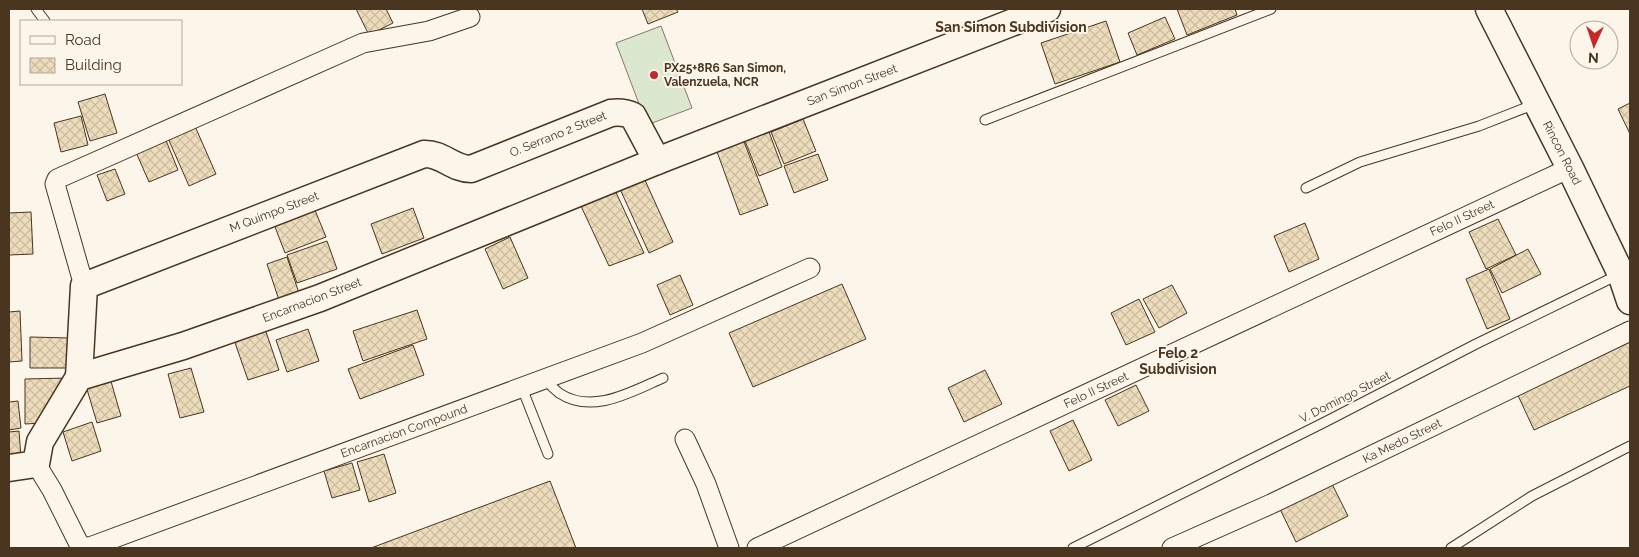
<svg xmlns="http://www.w3.org/2000/svg" width="1639" height="557" font-family="Raleway,sans-serif">
  <style>
    .pitch { fill: #dce7d0; stroke: #887966 }
    .building { fill: url(#building-cross-hatch); stroke: #4a3520 }
    .lines { fill: none; stroke-linecap: round; stroke-linejoin: round }
    .lane-casing { stroke: #4a3520; stroke-width: 11 }
    .street-casing { stroke: #4a3520; stroke-width: 21 }
    .secondary-casing { stroke: #4a3520; stroke-width: 29 }
    .lane { stroke: #fbf6e9; stroke-width: 9 }
    .street { stroke: #fbf6e9; stroke-width: 19 }
    .secondary { stroke: #fbf6e9; stroke-width: 26 }
    .poi-dot { fill: #c62828; stroke: #fbf6e9; stroke-width: 2 }
    .labels { text-anchor: middle; dominant-baseline: central; stroke-width: 4; stroke-linejoin: round; paint-order: stroke }
    .poi-label { font-size: 12px; font-weight: bold; fill: #4a3520; stroke: #fbf6e9; text-anchor: start }
    .street-label { font-size: 12px; fill: #4a3520; stroke: #fbf6e9 }
    .neighbourhood-label { font-size: 14px; font-weight: bold; fill: #4a3520; stroke: #fbf6e9 }
  </style>
  <defs>
    <pattern id="building-cross-hatch" width="8" height="8" patternUnits="userSpaceOnUse" patternTransform="scale(1.25)"><rect width="8" height="8" fill="#ecdcbc"/><path d="M0 0l8 8M0 8l8-8" fill="none" stroke="#ccbda1"/></pattern>
  </defs>
  <rect width="100%" height="100%" fill="#fbf6e9"/>
  <polygon class="pitch" points="661,26 692,108 647,125 616,43"/>
  <g class="building">
    <polygon points="356,9 386,9 393,23 369,35"/>
    <polygon points="642,9 676,9 678,12 648,24"/>
    <polygon points="1177,9 1235,9 1237,15 1187,35"/>
    <polygon points="1165,17 1175,39 1137,55 1128,33"/>
    <polygon points="1106,21 1120,62 1055,84 1041,43"/>
    <polygon points="105,94 117,133 90,141 78,102"/>
    <polygon points="1630,103 1630,134 1618,109"/>
    <polygon points="81,116 88,145 61,152 54,123"/>
    <polygon points="803,119 816,151 784,164 771,132"/>
    <polygon points="194,124 216,174 189,186 167,136"/>
    <polygon points="769,132 782,167 759,176 745,141"/>
    <polygon points="165,138 178,170 149,182 135,150"/>
    <polygon points="743,139 768,205 740,215 716,149"/>
    <polygon points="818,154 828,180 794,193 784,166"/>
    <polygon points="115,169 125,194 107,201 97,175"/>
    <polygon points="644,178 673,242 649,253 620,189"/>
    <polygon points="614,188 644,253 609,266 580,204"/>
    <polygon points="312,203 326,237 285,253 272,219"/>
    <polygon points="413,208 424,238 382,254 371,224"/>
    <polygon points="31,212 33,254 9,255 9,213"/>
    <polygon points="1498,219 1516,255 1486,269 1469,232"/>
    <polygon points="1305,223 1319,259 1289,272 1274,236"/>
    <polygon points="510,237 528,278 503,289 485,249"/>
    <polygon points="327,241 337,269 297,283 287,255"/>
    <polygon points="1528,249 1541,274 1502,293 1490,269"/>
    <polygon points="287,257 299,293 279,300 267,264"/>
    <polygon points="1489,269 1510,319 1487,329 1466,279"/>
    <polygon points="680,275 693,305 670,315 657,285"/>
    <polygon points="842,284 866,339 753,387 729,333"/>
    <polygon points="1172,285 1187,313 1159,328 1143,299"/>
    <polygon points="1139,299 1155,332 1126,345 1111,313"/>
    <polygon points="417,310 427,339 363,361 353,331"/>
    <polygon points="20,311 22,361 9,362 9,312"/>
    <polygon points="264,326 279,370 248,380 233,337"/>
    <polygon points="308,329 319,361 287,372 276,340"/>
    <polygon points="30,337 70,338 70,368 30,368"/>
    <polygon points="1630,340 1630,386 1534,430 1515,389"/>
    <polygon points="413,345 424,375 360,399 348,369"/>
    <polygon points="191,368 204,412 180,418 168,374"/>
    <polygon points="985,370 1002,404 964,422 948,388"/>
    <polygon points="68,378 41,423 25,424 25,379"/>
    <polygon points="110,378 121,416 97,423 86,386"/>
    <polygon points="1136,385 1149,411 1118,426 1105,400"/>
    <polygon points="18,401 21,428 9,430 9,402"/>
    <polygon points="1073,420 1092,460 1069,471 1050,431"/>
    <polygon points="92,422 101,451 72,461 63,432"/>
    <polygon points="19,431 21,458 9,459 9,432"/>
    <polygon points="384,454 396,493 369,502 357,462"/>
    <polygon points="352,463 360,490 332,498 324,471"/>
    <polygon points="1330,480 1348,516 1296,542 1278,505"/>
    <polygon points="550,481 576,548 371,548"/>
  </g>
  <g class="lines">
    <defs>
      <g id="lane">
        <polyline points="36,9 45,21"/>
        <polyline points="985,120 1271,9"/>
        <polyline points="1306,188 1360,162 1479,126 1535,104"/>
        <path d="M545,379C549,384 554,389 559,393C592,415 631,392 663,378"/>
        <polyline points="522,388 548,454"/>
        <polyline points="1073,548 1325,422 1476,344 1620,274"/>
        <polyline points="1451,548 1532,496 1630,446"/>
      </g>
      <g id="street">
        <polyline points="84,286 55,184 57,179 363,43 429,31 470,17"/>
        <polyline points="685,439 706,484 729,548"/>
        <polyline points="36,464 52,490 79,544 87,548 642,343 810,268"/>
        <polyline points="757,548 1570,168"/>
        <polyline points="1172,548 1271,504 1630,331"/>
      </g>
      <g id="secondary">
        <polyline points="1489,9 1570,168 1621,274 1630,301"/>
        <path d="M79,377L84,286L424,154C442,153 453,169 471,169L611,113C619,112 625,112 633,116L657,161"/>
        <polyline points="9,468 36,464 40,442 79,377 183,346 320,298 657,161 1047,9"/>
      </g>
    </defs>
    <use href="#lane" class="lane-casing"/>
    <use href="#street" class="street-casing"/>
    <use href="#secondary" class="secondary-casing"/>
    <use href="#lane" class="lane"/>
    <use href="#street" class="street"/>
    <use href="#secondary" class="secondary"/>
  </g>
  <circle class="poi-dot" cx="654" cy="75" r="5"/>
  <g class="labels">
    <g class="poi-label">
      <text x="664" y="68">PX25+8R6 San Simon,<tspan x="664" dy="14">Valenzuela, NCR</tspan></text>
    </g>
    <g class="street-label">
      <text transform="translate(852 85) rotate(-21)">San Simon Street</text>
      <text transform="translate(558 134) rotate(-22)">O. Serrano 2 Street</text>
      <text transform="translate(1562 153) rotate(63)">Rincon Road</text>
      <text transform="translate(274 212) rotate(-21)">M Quimpo Street</text>
      <text transform="translate(1462 218) rotate(-25)">Felo II Street</text>
      <text transform="translate(312 300) rotate(-21)">Encarnacion Street</text>
      <text transform="translate(1096 390) rotate(-25)">Felo II Street</text>
      <text transform="translate(1345 397) rotate(-27)">V. Domingo Street</text>
      <text transform="translate(404 431) rotate(-20)">Encarnacion Compound</text>
      <text transform="translate(1402 441) rotate(-26)">Ka Medo Street</text>
    </g>
    <g class="neighbourhood-label">
      <text x="1011" y="27">San Simon Subdivision</text>
      <text x="1178" y="353">Felo 2<tspan x="1178" dy="16">Subdivision</tspan></text>
    </g>
  </g>
  <rect width="1639" height="557" fill="none" stroke="#4a3520" stroke-width="20"/>
  <rect x="20" y="20" width="162" height="65" fill="#fbf6e9" stroke="#b4a999"/>
  <rect x="30" y="36" width="25" height="8" fill="#fbf6e9" stroke="#b4a999"/>
  <text x="65" y="45" font-size="15" fill="#4a3520">Road</text>
  <rect x="30" y="58" width="25" height="15" fill="url(#building-cross-hatch)" stroke="#b4a999"/>
  <text x="65" y="70" font-size="15" fill="#4a3520">Building</text>
  <g transform="translate(1594 45) rotate(183)"><circle r="24" fill="#fbf6e9" stroke="#b4a999"/>
  <path d="M0-4L9 19L0 12L-9 19Z" fill="#c62828"/>
  <text y="-8" font-size="14" font-weight="bold" text-anchor="middle" fill="#4a3520">N</text>
  </g>
</svg>
